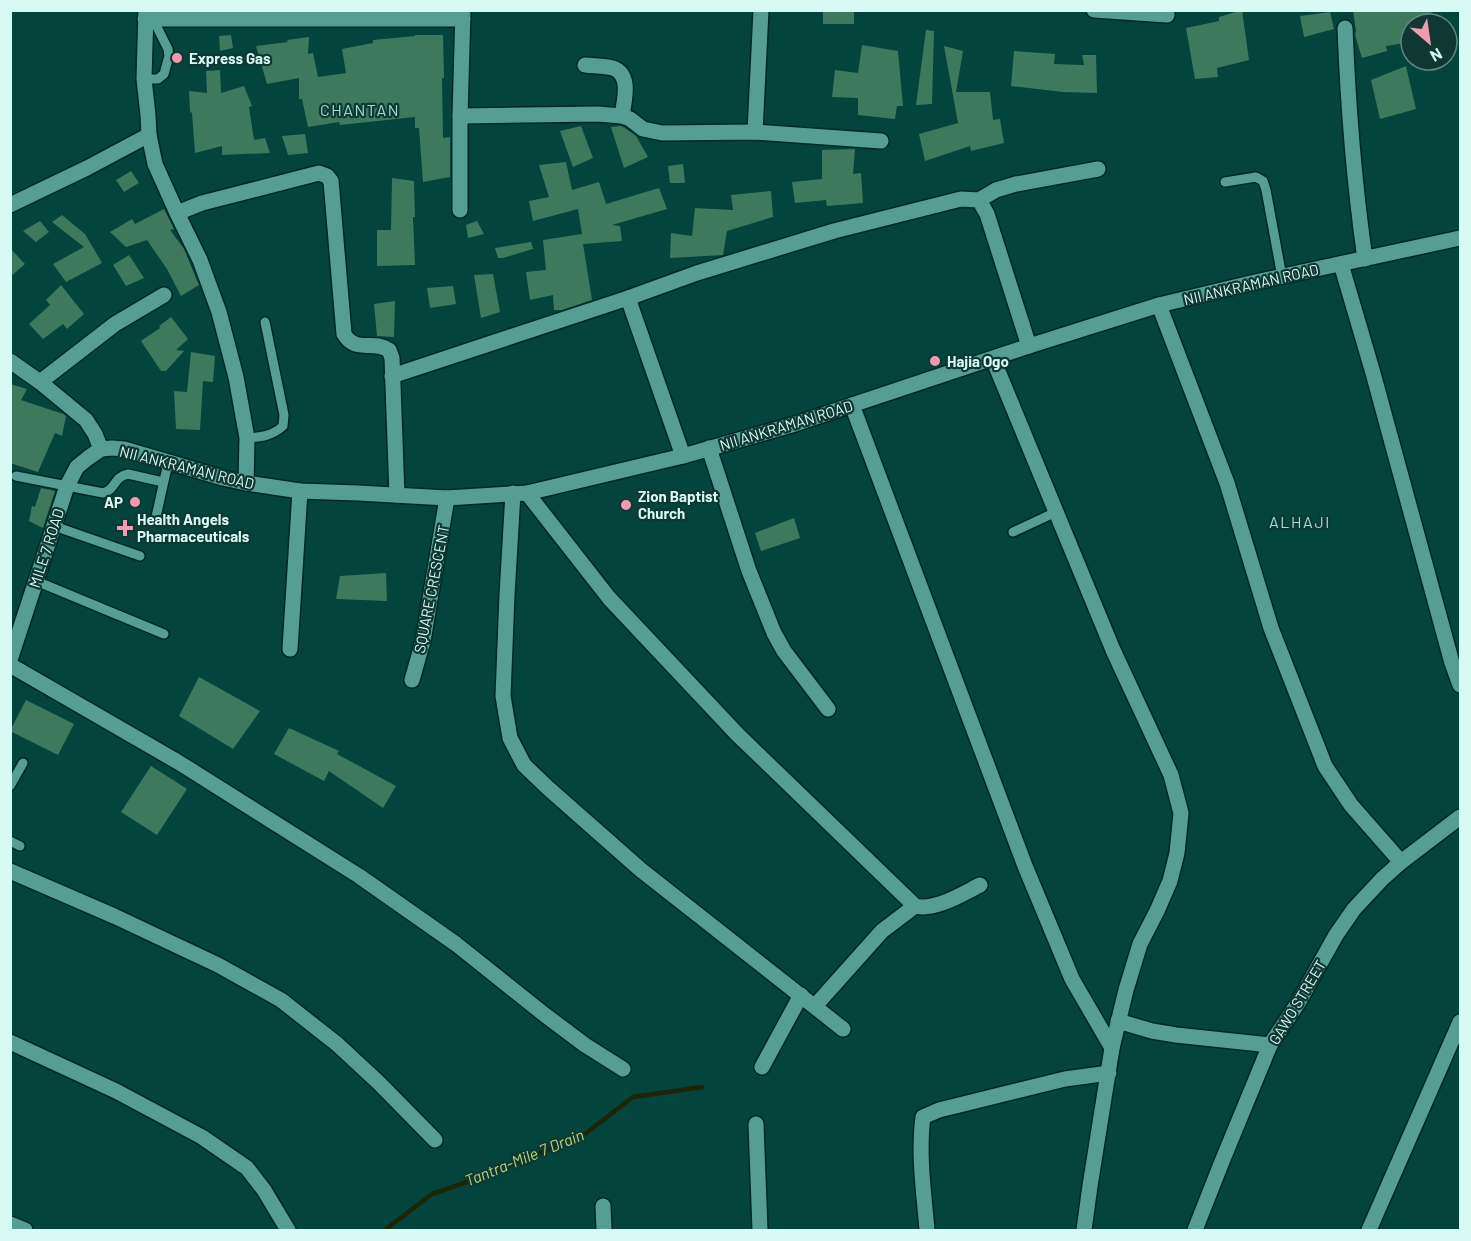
<svg xmlns="http://www.w3.org/2000/svg" width="1471" height="1241" font-family="Barlow,sans-serif">
  <style>
    .lines { fill: none; stroke-linecap: round; stroke-linejoin: round }
    .stream { stroke: #1d2506; stroke-width: 4.5 }
    .building { fill: #3e795e }
    .lane-casing { stroke: #002823; stroke-width: 12 }
    .street-casing { stroke: #002823; stroke-width: 18 }
    .secondary-casing { stroke: #002823; stroke-width: 18 }
    .lane { stroke: #559e93; stroke-width: 9 }
    .street { stroke: #559e93; stroke-width: 15 }
    .secondary { stroke: #559e93; stroke-width: 15 }
    .poi-dot { fill: #f19ab1; stroke: #0f3832; stroke-width: 2 }
    .labels { text-anchor: middle; dominant-baseline: central; stroke-width: 4.5; stroke-linejoin: round; paint-order: stroke }
    .poi-label { font-size: 15px; font-weight: bold; fill: #d7fbf4; stroke: #0f3832; text-anchor: start }
    .street-label { font-size: 15px; fill: #d7fbf4; stroke: #0f3832 }
    .neighbourhood-label { font-size: 16px; letter-spacing: 1.5px; fill: #96e0d4; stroke: #0f3832 }
    .water-label { font-size: 16px; font-style: italic; fill: #bbd57f; stroke: #0f3832 }
  </style>
  <rect width="100%" height="100%" fill="#03443d"/>
  <g class="lines">
    <polyline class="stream" points="385,1230 432,1194 485,1176 585,1134 633,1097 702,1087"/>
  </g>
  <g class="building">
    <rect x="823" y="10" width="31" height="14"/>
    <polygon points="1242,10 1249,60 1217,68 1218,77 1195,79 1186,28 1219,21 1219,17"/>
    <polygon points="1353,10 1431,10 1433,24 1411,24 1411,42 1386,46 1387,51 1362,58 1355,35 1356,31"/>
    <polygon points="1330,12 1334,29 1304,37 1300,16"/>
    <polygon points="926,30 934,31 932,104 916,105"/>
    <polygon points="231,35 233,48 220,51 219,36"/>
    <polygon points="415,35 443,35 444,78 442,78 443,138 450,137 450,177 423,182 419,128 415,128 415,117 340,125 339,122 308,127 302,99 299,99 299,78 267,84 256,46 288,42 287,40 309,37 308,54 313,53 318,77 346,73 342,49 373,43 373,40 415,36"/>
    <polygon points="862,45 898,51 903,106 897,106 895,119 858,115 858,98 832,97 835,70 858,73"/>
    <polygon points="944,46 963,51 956,92 990,92 993,120 1000,119 1004,143 971,151 970,146 925,161 919,134 958,123"/>
    <polygon points="1014,51 1055,54 1054,64 1084,65 1082,55 1096,55 1097,93 1063,92 1011,86"/>
    <polygon points="1406,66 1416,109 1380,119 1371,80"/>
    <polygon points="220,70 221,93 244,86 252,106 249,107 254,140 265,138 270,153 222,155 222,146 195,153 192,113 190,112 189,91 207,93 206,71"/>
    <polygon points="581,126 593,158 573,167 560,131"/>
    <polygon points="621,126 625,128 636,136 648,157 624,168 611,127"/>
    <polygon points="305,134 308,153 288,155 282,136"/>
    <polygon points="855,149 853,174 861,173 863,203 827,206 826,200 795,203 792,182 822,179 822,150"/>
    <polygon points="566,162 572,190 599,182 606,204 659,188 667,209 612,225 620,226 622,241 583,244 592,300 562,310 554,310 553,295 530,300 526,272 546,270 543,240 582,234 578,209 533,221 529,201 549,197 539,165"/>
    <polygon points="683,164 685,183 670,183 668,166"/>
    <polygon points="131,171 139,183 124,192 116,180"/>
    <polygon points="392,178 414,181 415,217 413,217 415,265 377,266 377,230 391,230"/>
    <polygon points="771,191 773,217 727,231 723,255 670,258 671,233 692,236 695,208 733,210 731,195"/>
    <polygon points="164,209 174,229 170,230 184,249 199,285 181,296 167,269 147,240 126,247 110,232 132,219 135,224"/>
    <polygon points="62,215 85,234 102,263 66,282 53,264 84,247 52,222"/>
    <polygon points="40,221 49,232 36,242 23,231"/>
    <polygon points="477,221 484,234 468,238 466,225"/>
    <polygon points="531,242 533,249 503,258 498,258 495,248"/>
    <polygon points="10,248 25,264 10,277"/>
    <polygon points="129,255 144,278 126,286 113,265"/>
    <polygon points="493,274 500,312 481,318 474,275"/>
    <polygon points="61,285 84,314 67,329 63,324 43,339 29,324 50,305 46,300"/>
    <polygon points="453,286 456,304 430,308 427,288"/>
    <polygon points="395,301 394,337 377,336 374,304"/>
    <polygon points="171,317 188,339 176,350 184,351 166,371 161,371 141,341 160,328 159,326"/>
    <polygon points="191,352 215,356 213,382 203,381 200,430 176,429 174,391 187,392"/>
    <polygon points="10,384 27,389 21,400 63,414 66,416 62,436 55,433 38,472 10,463"/>
    <polygon points="41,488 55,491 43,528 29,521 32,506 35,507"/>
    <polygon points="794,518 800,538 761,551 755,533"/>
    <polygon points="386,573 387,601 336,599 340,576"/>
    <polygon points="199,677 260,711 233,749 179,716"/>
    <polygon points="26,700 74,724 58,755 10,731"/>
    <polygon points="289,728 339,751 337,754 396,786 383,808 329,771 324,781 274,754"/>
    <polygon points="151,766 187,789 157,835 121,812"/>
  </g>
  <g class="lines">
    <defs>
      <g id="lane">
        <polyline points="144,79 158,79 164,74 169,56 168,49 153,19"/>
        <polyline points="1225,182 1256,177 1263,181 1266,190 1282,277"/>
        <path d="M247,438C261,437 272,436 283,426L284,415L265,322"/>
        <path d="M16,476L103,493C116,490 113,477 128,474L163,482"/>
        <polyline points="156,517 168,463"/>
        <polyline points="54,526 140,556"/>
        <polyline points="1013,532 1056,512"/>
        <polyline points="36,581 164,634"/>
        <polyline points="10,786 23,763"/>
        <polyline points="10,841 20,846"/>
      </g>
      <g id="street">
        <polyline points="146,10 144,79 148,115 149,135 155,164 177,213 200,260 219,312 236,377 247,438 246,483"/>
        <polyline points="1094,10 1167,15"/>
        <polyline points="145,19 463,19"/>
        <path d="M1345,28C1348,105 1354,182 1365,259"/>
        <path d="M585,65C594,66 605,66 613,68C632,75 624,101 622,116"/>
        <polyline points="460,116 597,114 622,116 630,119 643,129 662,133 755,132 881,141"/>
        <polyline points="755,132 761,10"/>
        <polyline points="979,200 996,190 1016,184 1098,169"/>
        <polyline points="10,205 87,168 149,135"/>
        <polyline points="460,210 460,116 463,10"/>
        <path d="M177,213L202,203L319,173L327,176L331,181L344,334C356,354 372,339 389,350L392,358L397,495"/>
        <polyline points="1341,264 1373,373 1452,663 1460,685"/>
        <polyline points="628,298 683,456"/>
        <polyline points="1159,305 1227,483 1271,628 1325,766 1351,805 1401,862"/>
        <polyline points="10,361 40,382 86,420 95,434 101,449"/>
        <polyline points="392,376 628,298 697,273 834,231 961,199 979,200 987,214 1029,346"/>
        <polyline points="40,382 115,324 164,295"/>
        <polyline points="852,405 1025,866 1072,979 1112,1048 1126,990 1140,944 1157,911 1170,881 1177,853 1181,813 1171,775 1113,650 993,359"/>
        <polyline points="709,448 749,571 774,633 784,651 828,709"/>
        <polyline points="513,493 507,595 503,696 510,738 524,765 548,788 641,870 843,1029"/>
        <path d="M527,493L609,598L737,734L915,906C935,911 962,894 980,885"/>
        <polyline points="290,649 300,491"/>
        <polyline points="10,665 178,762 359,876 456,944 545,1015 585,1045 623,1069"/>
        <polyline points="412,680 423,641 447,498"/>
        <polyline points="10,871 114,916 218,965 281,1000 337,1044 379,1083 435,1140"/>
        <polyline points="815,1006 882,931 915,906"/>
        <polyline points="1118,1021 1152,1031 1176,1035 1270,1045"/>
        <polyline points="10,1042 116,1091 202,1137 247,1168 264,1190 288,1230"/>
        <polyline points="762,1067 801,995"/>
        <polyline points="756,1124 760,1230"/>
        <polyline points="603,1206 604,1230"/>
        <polyline points="10,1224 25,1230"/>
        <path d="M927,1230C924,1193 918,1154 923,1117L939,1110L1065,1079L1109,1073"/>
        <polyline points="1084,1230 1090,1186 1112,1048"/>
        <polyline points="1195,1230 1221,1164 1270,1045 1298,1003 1336,935 1354,909 1382,879 1401,862 1460,817"/>
        <polyline points="1369,1230 1460,1022"/>
      </g>
      <polyline id="secondary" points="10,660 67,486 77,467 88,458 101,449 112,448 124,449 223,478 246,483 300,491 358,493 447,498 527,493 683,456 795,424 1029,346 1159,305 1251,283 1460,238"/>
    </defs>
    <use href="#lane" class="lane-casing"/>
    <use href="#street" class="street-casing"/>
    <use href="#secondary" class="secondary-casing"/>
    <use href="#lane" class="lane"/>
    <use href="#street" class="street"/>
    <use href="#secondary" class="secondary"/>
  </g>
  <g class="poi-dot">
    <circle cx="177" cy="58" r="6"/>
    <circle cx="935" cy="361" r="6"/>
    <circle cx="135" cy="502" r="6"/>
    <circle cx="626" cy="505" r="6"/>
    <path d="M122 519h6v6h6v6h-6v6h-6v-6h-6v-6h6z"/>
  </g>
  <g class="labels">
    <g class="poi-label">
      <text x="189" y="58">Express Gas</text>
      <text x="947" y="361">Hajia Ogo</text>
      <text x="638" y="496">Zion Baptist<tspan x="638" dy="17">Church</tspan></text>
      <text x="123" y="502" text-anchor="end">AP</text>
      <text x="137" y="519">Health Angels<tspan x="137" dy="17">Pharmaceuticals</tspan></text>
    </g>
    <g class="street-label">
      <text transform="translate(1251 284) rotate(-13)">NII ANKRAMAN ROAD</text>
      <text transform="translate(786 425) rotate(-17)">NII ANKRAMAN ROAD</text>
      <text transform="translate(187 467) rotate(14)">NII ANKRAMAN ROAD</text>
      <text transform="translate(46 548) rotate(-72)">MILE 7 ROAD</text>
      <text transform="translate(431 589) rotate(-79)">SQUARE CRESCENT</text>
      <text transform="translate(1297 1002) rotate(-59)">GAWO STREET</text>
    </g>
    <g class="neighbourhood-label">
      <text x="360" y="109">CHANTAN</text>
      <text x="1300" y="521">ALHAJI</text>
    </g>
    <g class="water-label">
      <text transform="translate(524 1157) rotate(-22)">Tantra-Mile 7 Drain</text>
    </g>
  </g>
  <rect width="1471" height="1241" fill="none" stroke="#d7fbf4" stroke-width="24"/>
  <g transform="translate(1429 42) rotate(151)"><circle r="28" fill="#0f3832" stroke="#5f8680" stroke-width="1.5"/>
  <path d="M0-4.5L10 22L0 15L-10 22Z" fill="#f19ab1"/>
  <text y="-9" font-size="16" font-weight="bold" text-anchor="middle" fill="#d7fbf4">N</text>
  </g>
</svg>
